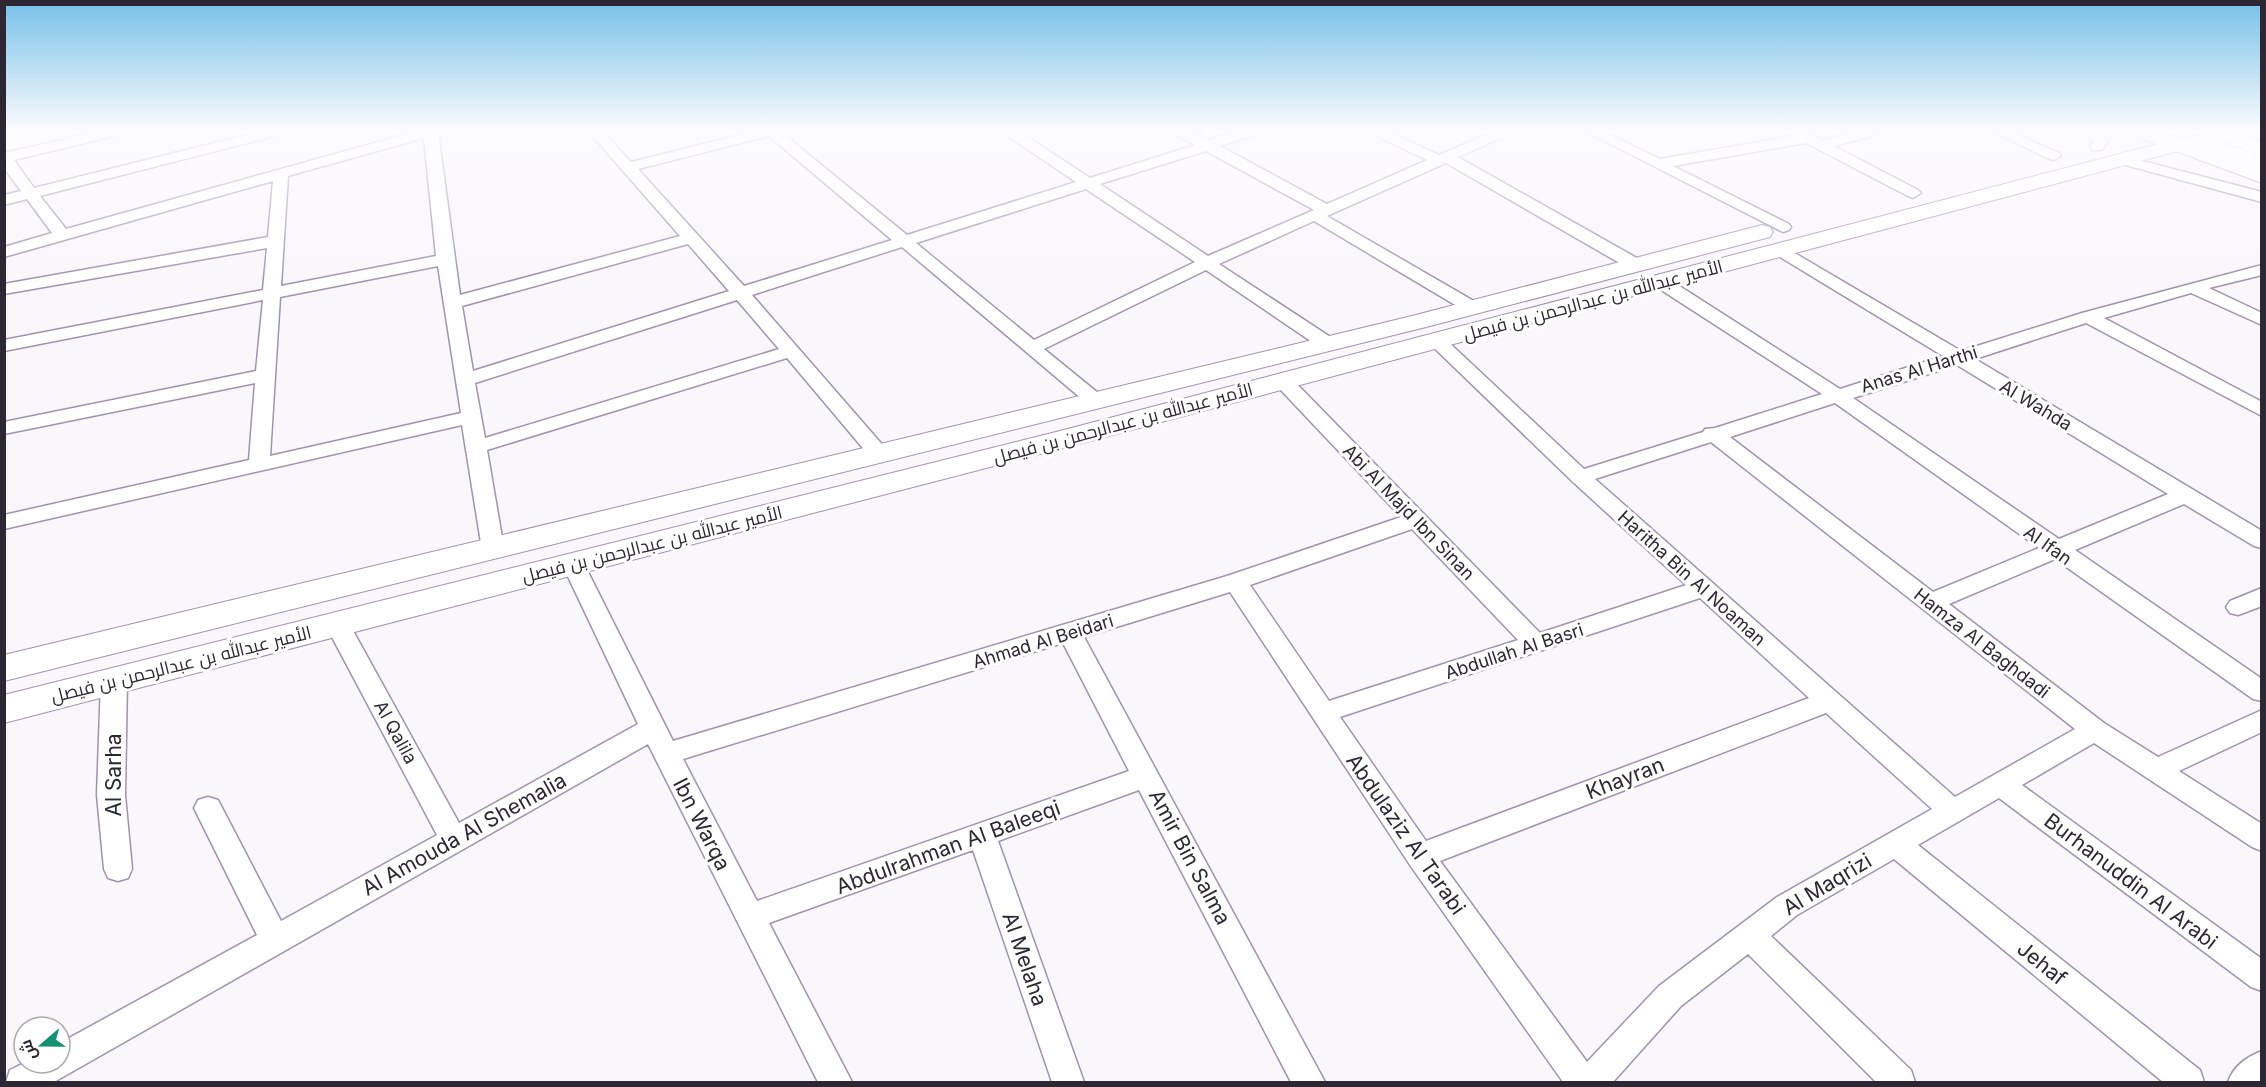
<svg xmlns="http://www.w3.org/2000/svg" width="2266" height="1087" font-family="Inter,Cairo,sans-serif">
  <style>
    .lines { fill: none; stroke-linecap: round; stroke-linejoin: round }
    .minor-casing { stroke: #a192af; stroke-width: 3 }
    .secondary-casing { stroke: #a192af; stroke-width: 2 }
    .primary-casing { stroke: #a192af; stroke-width: 2 }
    .minor { fill: #fff; fill-rule: evenodd }
    .secondary { fill: #fff; fill-rule: evenodd }
    .primary { fill: #fff; fill-rule: evenodd }
    .labels { text-anchor: middle; dominant-baseline: central; stroke-width: 6; stroke-linejoin: round; paint-order: stroke }
    .street-label { font-size: 18px; fill: #2d2733; stroke: #fff }
    .near-street-label { font-size: 21px; fill: #2d2733; stroke: #fff }
  </style>
  <rect width="100%" height="100%" fill="#f9f6fc"/>
  <g class="lines">
    <defs>
      <g id="minor">
        <path d="M97,132H120L118,135L14,160L34,188L258,132H280L278,135L40,196L66,229L414,132H438L460,295L680,236L589,132H603L631,162L752,132H781L907,235L1076,182L1006,135L1004,132H1020L1090,178L1195,145L1177,135L1175,132H1192L1208,140L1237,132H1257L1255,135L1220,146L1327,204L1427,160L1374,135L1372,132H1390L1439,155L1492,132H1510L1508,135L1458,157L1642,261L1644,265L1642,269H1630L1446,163L1327,216L1479,304L1482,308L1479,312H1467L1314,221L1219,264L1335,340L1337,344L1335,348H1321L1206,270L1044,349L1103,397L1106,401L1103,405H1089L902,247L752,295L886,449L889,454L886,459L879,460L872,459L787,358L487,450L504,549L501,554L493,557L485,554L482,549L462,425L4,529V515L249,460L255,383L4,434V422L256,371L263,300L4,351V340L263,290L267,248L4,294V284L268,237L273,181L4,257V247L52,233L27,199L4,205V195L21,191L4,168V153ZM769,136L892,240L744,286L638,169ZM424,138L436,256L281,286L288,176ZM1206,151L1314,210L1208,256L1100,184ZM1086,189L1195,262L1034,340L916,243ZM688,244L729,291L473,371L462,306ZM438,266L461,413L270,456L280,297ZM737,300L779,349L485,438L475,383Z"/>
        <polygon points="1587,132 1604,132 1660,159 1793,136 1789,132 1806,132 1823,140 1857,132 1879,132 1877,135 1834,146 1918,190 1921,193 1913,198 1908,196 1806,143 1673,166 1789,224 1791,227 1789,230 1783,232"/>
        <polygon points="1994,132 2012,132 2059,153 2061,156 2054,160 2049,159"/>
        <polygon points="2085,132 2100,132 2108,141 2102,150 2092,150 2090,147 2093,142"/>
        <polygon points="2123,156 2262,192 2262,202 2118,163 2116,160 2118,157"/>
        <path d="M1781,245L1961,351L2082,313L2262,265V275L2209,288L2262,313V325L2191,293L2104,318L2262,402V416L2086,323L1975,359L2262,531V548L2254,546L2184,504L2075,550L2262,679V701L2253,699L2055,559L1949,604L2104,723L2158,757L2262,710V732L2179,771L2262,824V851L2252,847L2094,743L2022,785L2262,959V991L2251,987L1999,798L1918,845L2200,1070L2204,1082H2163L1894,859L1797,915L1771,936L1911,1070L1915,1082H1876L1748,954L1681,1006L1613,1082H1563L1410,865L1230,592L1084,637L1325,1082H1291L1139,790L998,841L1084,1082H1052L973,850L769,923L852,1082H818L648,744L54,1082H6L10,1070L24,1063H60V1043L257,935L194,808L198,800L208,797L218,800L281,921L437,835L325,624L328,618L337,615L346,618L459,823L638,724L562,564L565,558L573,556L581,558L584,564L673,741L1227,576L1401,517L1276,385L1273,381L1276,377H1290L1540,633L1686,585L1573,482L1427,341L1429,337H1443L1584,469L1703,432L1705,429L1715,428L1822,394L1655,286L1652,282L1655,278H1667L1840,389L1943,356L1775,254L1773,250ZM1957,365L2168,494L2059,539L1853,398ZM1835,403L2039,548L1933,592L1730,437ZM1711,442L2075,729L1955,797L1595,479ZM1412,529L1518,640L1329,701L1250,585ZM1700,598L1809,698L1426,841L1340,717ZM1063,643L1129,771L757,901L683,759ZM1826,713L1932,809L1777,897L1659,986L1587,1062L1440,861Z"/>
        <polygon points="2262,588 2262,606 2238,615 2230,613 2226,607 2230,601"/>
        <polygon points="114,672 123,674 127,681 125,795 132,869 128,878 118,881 108,878 104,869 97,795 101,681 105,674"/>
        <path d="M2262,1051V1082H2228C2233,1067 2246,1057 2262,1051Z"/>
      </g>
      <g id="secondary">
        <polygon points="2212,132 2249,132 2246,136 2221,142 2262,156 2262,169 2196,147 2178,151 1075,445 4,723 4,695 1056,432 2169,141"/>
        <polygon points="1762,225 1770,227 1773,232 1770,237 1426,327 4,681 4,655 1412,316"/>
      </g>
      <g id="primary">
        <polygon points="2131,132 2160,132 2262,168 2262,183 2135,136"/>
        <polygon points="2203,132 2232,132 2262,142 2262,156 2207,136"/>
      </g>
    </defs>
    <use href="#minor" class="minor-casing"/>
    <use href="#secondary" class="secondary-casing"/>
    <use href="#primary" class="primary-casing"/>
    <use href="#minor" class="minor"/>
    <use href="#secondary" class="secondary"/>
    <use href="#primary" class="primary"/>
  </g>
  <linearGradient id="sky" x2="0" y2="1"><stop stop-color="#77c0e8"/><stop offset="0.46" stop-color="#fcfbfe"/><stop offset="1" stop-color="#fcfbfe" stop-opacity="0"/></linearGradient>
  <rect width="2266" height="284" fill="url(#sky)"/>
  <g class="labels">
    <g class="street-label">
      <text transform="translate(1593 300) rotate(-15)">الأمير عبدالله بن عبدالرحمن بن فيصل</text>
      <text transform="translate(1919 369) rotate(-17)">Anas Al Harthi</text>
      <text transform="translate(2036 405) rotate(31)">Al Wahda</text>
      <text transform="translate(1123 423) rotate(-15)">الأمير عبدالله بن عبدالرحمن بن فيصل</text>
      <text transform="translate(1409 512) rotate(46)">Abi Al Majd Ibn Sinan</text>
      <text transform="translate(652 544) rotate(-14)">الأمير عبدالله بن عبدالرحمن بن فيصل</text>
      <text transform="translate(2048 545) rotate(35)">Al Ifan</text>
      <text transform="translate(1692 578) rotate(42)">Haritha Bin Al Noaman</text>
      <text transform="translate(1043 641) rotate(-17)">Ahmad Al Beidari</text>
      <text transform="translate(1982 643) rotate(38)">Hamza Al Baghdadi</text>
      <text transform="translate(1514 651) rotate(-18)">Abdullah Al Basri</text>
      <text transform="translate(181 664) rotate(-14)">الأمير عبدالله بن عبدالرحمن بن فيصل</text>
      <text transform="translate(396 732) rotate(61)">Al Qalila</text>
    </g>
    <g class="near-street-label">
      <text transform="translate(113 775) rotate(-90)">Al Sarha</text>
      <text transform="translate(1625 778) rotate(-21)">Khayran</text>
      <text transform="translate(702 824) rotate(63)">Ibn Warqa</text>
      <text transform="translate(464 834) rotate(-29)">Al Amouda Al Shemalia</text>
      <text transform="translate(1406 834) rotate(55)">Abdulaziz Al Tarabi</text>
      <text transform="translate(948 847) rotate(-20)">Abdulrahman Al Baleeqi</text>
      <text transform="translate(1190 857) rotate(62)">Amir Bin Salma</text>
      <text transform="translate(2131 881) rotate(37)">Burhanuddin Al Arabi</text>
      <text transform="translate(1827 884) rotate(-31)">Al Maqrizi</text>
      <text transform="translate(1025 959) rotate(71)">Al Melaha</text>
      <text transform="translate(2042 963) rotate(39)">Jehaf</text>
    </g>
  </g>
  <rect width="2266" height="1087" fill="none" stroke="#2d2733" stroke-width="12"/>
  <g transform="translate(42 1045) rotate(250)"><circle r="28" fill="#ffffff" stroke="#aba9ad" stroke-width="1.5"/>
  <path d="M0-4.5L10 22L0 15L-10 22Z" fill="#159075"/>
  <text y="-9" font-size="16" font-weight="bold" text-anchor="middle" fill="#2d2733">ش</text>
  </g>
</svg>
